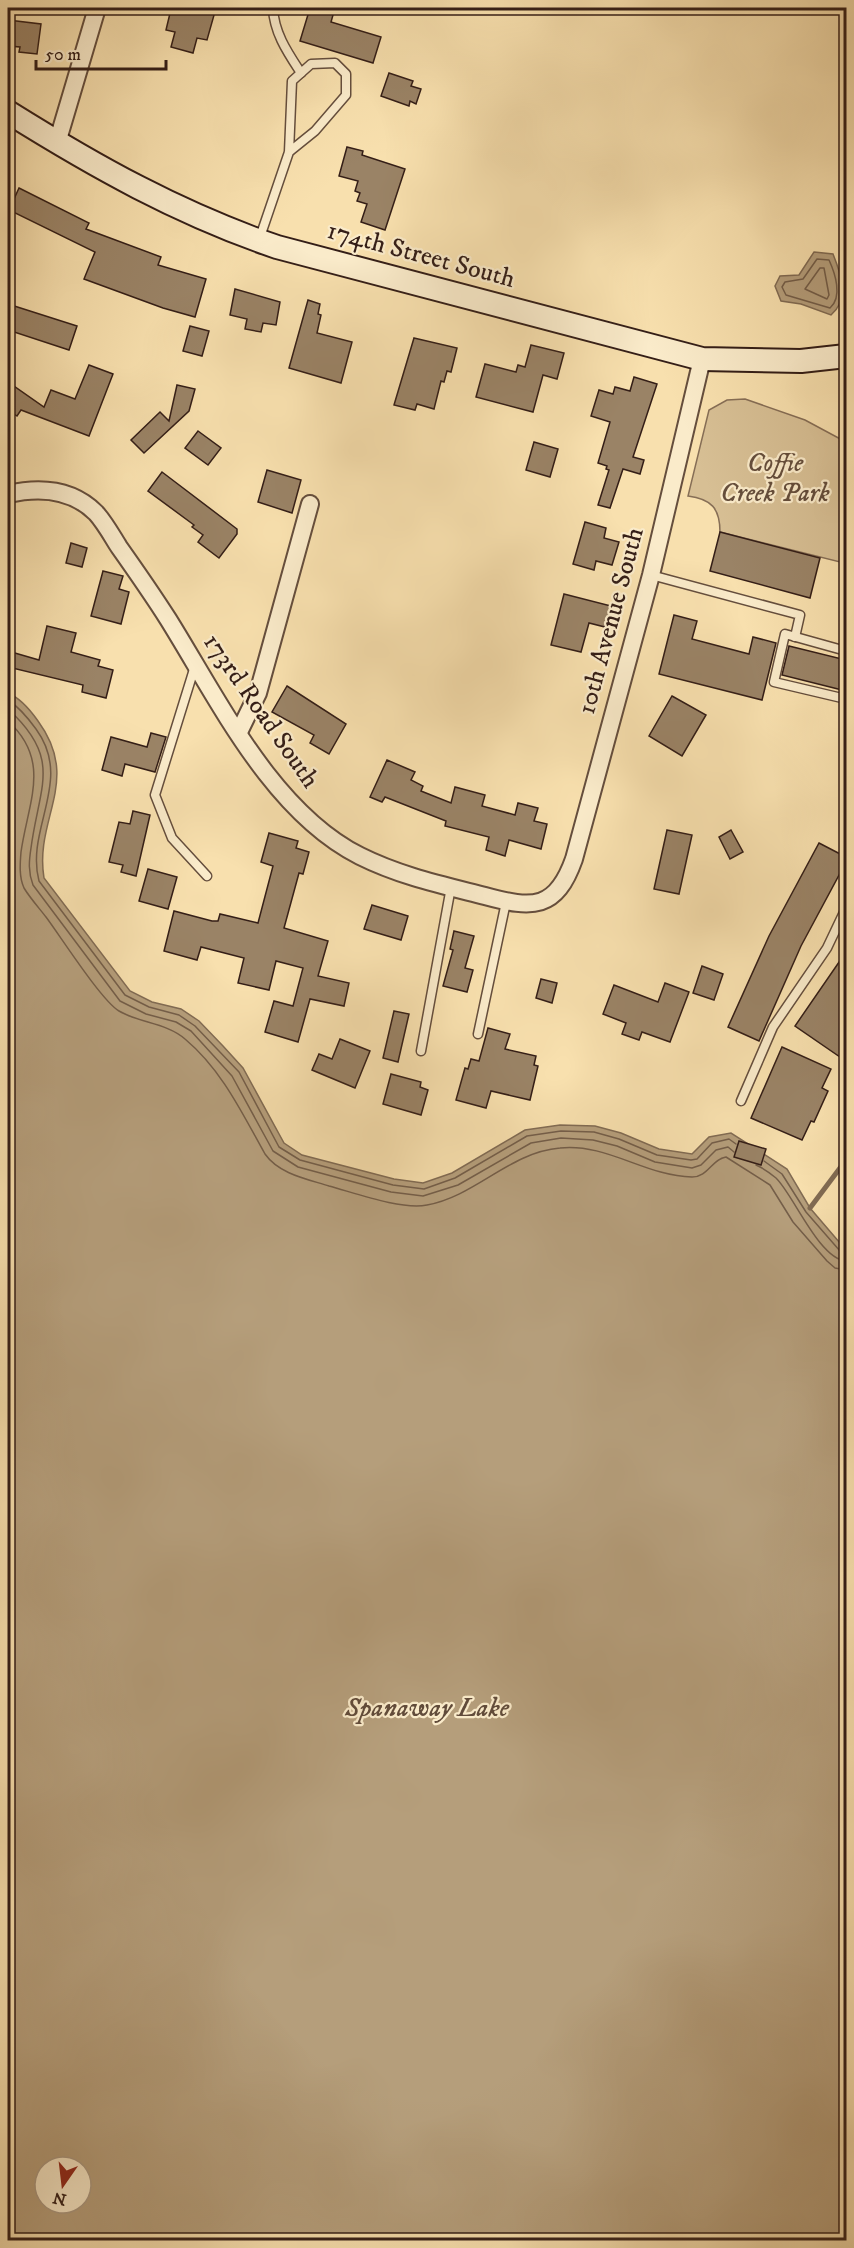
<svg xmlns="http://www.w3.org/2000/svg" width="854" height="2248" font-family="'IM FELL DW Pica',serif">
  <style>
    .green { fill: #d7bf94; stroke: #866e56; stroke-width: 1.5 }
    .water { fill: #b59e7b; stroke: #816b53; stroke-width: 1.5; fill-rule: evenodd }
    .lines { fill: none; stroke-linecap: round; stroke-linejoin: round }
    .shore { stroke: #745e49; stroke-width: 1.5 }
    .stream { stroke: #816b53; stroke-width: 5 }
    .building { fill: #9a8366; stroke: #341e17; stroke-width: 1.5 }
    .lane-casing { stroke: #654e3d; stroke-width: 11 }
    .street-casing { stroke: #654e3d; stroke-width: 20 }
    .secondary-casing { stroke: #341e17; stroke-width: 26 }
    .lane { stroke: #faebca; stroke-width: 8 }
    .street { stroke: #faebca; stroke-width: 16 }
    .secondary { stroke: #faebca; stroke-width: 22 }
    .labels { text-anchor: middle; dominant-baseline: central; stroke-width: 4.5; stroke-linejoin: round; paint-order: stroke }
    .street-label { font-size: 26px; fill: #341e17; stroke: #faebca }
    .park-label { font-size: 26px; font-style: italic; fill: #654e3c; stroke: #faebca }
    .water-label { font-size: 27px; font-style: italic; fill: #614b3a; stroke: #faebca }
  </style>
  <rect width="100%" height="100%" fill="#f8e0ae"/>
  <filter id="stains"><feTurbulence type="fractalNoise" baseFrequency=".00333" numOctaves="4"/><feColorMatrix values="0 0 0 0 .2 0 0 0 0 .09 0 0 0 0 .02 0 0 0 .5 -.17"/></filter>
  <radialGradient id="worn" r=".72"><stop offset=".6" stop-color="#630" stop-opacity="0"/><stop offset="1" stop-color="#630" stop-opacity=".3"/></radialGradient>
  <path class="green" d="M745,399L805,420L846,442V556L840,562L720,532C720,508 711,499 688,496L709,410L727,400Z"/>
  <g class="water">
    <path d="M814,252L833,254C841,274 850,299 831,315L801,304L781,301L775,286L780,276L799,275Z"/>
    <path d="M8,693C20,698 31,711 38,721C82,781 34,818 44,878L130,991L152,1002L181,1009L199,1021L223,1046L243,1068L284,1143L302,1155L394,1179L423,1183L452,1173L525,1130L560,1125L595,1126L621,1133L659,1149L692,1154L709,1137L731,1133L787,1169L810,1208L846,1250V2240H8ZM45,2167H81V2203H45Z"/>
  </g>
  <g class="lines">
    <g class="shore">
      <path d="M817,259L829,260C835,273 843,297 830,308L786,295L782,287L785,282L803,279Z"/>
      <polygon points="820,268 824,268 829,295 827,299 805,289"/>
      <path d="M8,700C19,707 28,718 36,729C74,781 25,828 39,881L125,995L149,1007L179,1015L195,1026L218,1050L239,1072L279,1147L300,1160L393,1185L424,1189L455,1178L527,1136L561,1131L594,1132L619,1139L657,1155L691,1160L697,1159L712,1143L729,1139L736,1144"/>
      <path d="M8,709C63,759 39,786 31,848C29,861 28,872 33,885L120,1001L146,1014L176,1022L191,1031L232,1076L273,1151L298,1167L391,1192L423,1196L458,1185L531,1143L561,1138L593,1140L617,1146L655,1162L692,1168L701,1165L716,1150L728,1147L734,1152"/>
      <path d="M8,721C52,761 28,802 21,852C20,864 19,877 24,888C30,898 39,908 46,917C61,937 101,1000 119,1011C139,1023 167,1023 185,1039C222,1070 242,1113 265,1154C279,1174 307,1179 329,1186C355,1193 401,1210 427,1205C476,1196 510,1152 560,1148C607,1143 645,1176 692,1177C708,1177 712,1159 726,1157L770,1185L793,1222L827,1261L835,1268L846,1270"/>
      <polyline points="764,1161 782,1174 806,1212 840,1251 846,1253"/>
      <path d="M756,1165C763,1168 770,1173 776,1178C793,1194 819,1259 846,1261"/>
    </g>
    <polyline class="stream" points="810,1208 846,1160"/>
  </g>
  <g class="building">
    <polygon points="185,8 216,8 207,40 197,38 193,53 171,47 175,32 166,30 171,9 184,13"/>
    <polygon points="310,8 335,8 331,22 381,37 373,63 300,41"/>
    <polygon points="8,20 41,24 37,54 19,52 20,47 8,46"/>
    <polygon points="389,73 413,81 411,86 421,89 416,104 410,101 409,106 381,96"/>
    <polygon points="347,147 363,151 362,155 405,169 385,230 361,222 367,204 357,201 360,193 355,191 358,181 339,176"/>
    <polygon points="19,188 89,223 86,229 161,257 158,265 206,279 195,317 163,308 84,279 95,252 9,210"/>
    <polygon points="235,289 280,302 276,325 263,323 261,332 245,329 247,319 230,315"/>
    <polygon points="308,300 320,304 318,314 321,315 317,333 352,342 341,383 289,368"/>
    <polygon points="8,304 77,326 69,350 8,330"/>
    <polygon points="190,326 209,331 202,356 183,351"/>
    <polygon points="414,338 457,348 451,372 447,371 444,382 441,381 434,409 417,404 415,410 394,405"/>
    <polygon points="531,345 564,353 557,379 543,375 533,412 476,397 485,364 516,372 518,365 525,367"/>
    <polygon points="89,365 113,374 89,436 21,410 17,416 8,410 8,382 44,407 51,390 75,399"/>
    <polygon points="634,377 657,384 633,457 644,460 640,474 623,469 610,508 598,505 609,470 606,469 607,466 598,463 610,422 591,416 599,390 613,394 615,387 630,391"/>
    <polygon points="177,385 195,389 189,411 144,453 131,440 160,412 169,421"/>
    <polygon points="198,431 221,448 208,465 185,448"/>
    <polygon points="534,442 558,449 550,477 526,470"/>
    <polygon points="267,470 301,480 292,513 258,502"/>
    <polygon points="162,472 237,529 237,534 219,558 198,542 203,535 192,527 194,525 148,491"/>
    <polygon points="585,522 606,528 604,538 619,542 612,565 596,561 594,570 573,564"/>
    <polygon points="720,532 820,558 810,598 710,571"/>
    <polygon points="71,543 87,548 82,567 66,563"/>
    <polygon points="103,571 123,576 119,589 129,592 121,624 91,616"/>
    <polygon points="564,594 611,606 605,627 589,623 581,652 551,645"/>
    <polygon points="674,615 697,621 692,639 749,654 753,637 776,643 762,700 659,674"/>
    <polygon points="47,626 76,633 71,652 100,660 98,666 113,670 106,698 82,692 83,685 8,667 8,651 39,660"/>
    <polygon points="789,646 846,660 846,691 782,675"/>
    <polygon points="287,686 346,724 329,754 310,743 314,735 272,712"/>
    <polygon points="672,696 706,715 682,756 649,736"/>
    <polygon points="151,733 166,737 155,772 125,764 122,776 102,770 111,737 147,747"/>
    <polygon points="387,760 415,772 411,780 423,786 421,791 451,803 455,787 485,795 482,806 515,815 518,803 538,808 534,821 547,824 541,849 509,840 505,856 486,850 489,837 445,826 446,821 385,797 382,802 370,797"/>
    <polygon points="133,811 150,815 136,876 121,872 123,865 109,862 119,822 130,824"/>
    <polygon points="667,830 692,835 679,894 654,889"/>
    <polygon points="731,830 743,852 730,859 719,837"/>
    <polygon points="269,833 298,841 296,848 309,852 303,874 299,873 284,928 328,941 318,976 349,983 344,1006 310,999 298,1042 265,1032 274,1001 293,1006 303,968 276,961 269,990 238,983 244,958 201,947 197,960 164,951 174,911 212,921 218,921 220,914 258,923 273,866 261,862"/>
    <polygon points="819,843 846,857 846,862 801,946 759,1041 728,1027 769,936"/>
    <polygon points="148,869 177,877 168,909 139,901"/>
    <polygon points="372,905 408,916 401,940 364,929"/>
    <polygon points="454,931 474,936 465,968 473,970 467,992 443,986 453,950 450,949"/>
    <polygon points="846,952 846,1048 840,1057 795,1026"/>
    <polygon points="702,966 723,974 714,1000 693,993"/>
    <polygon points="541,979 557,983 552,1003 536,998"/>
    <polygon points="665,983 689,992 670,1042 642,1032 639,1040 622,1034 626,1023 603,1014 614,985 658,1002"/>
    <polygon points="394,1011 409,1014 398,1062 383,1058"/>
    <polygon points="488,1028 510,1034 505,1049 536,1056 534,1065 538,1066 530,1100 491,1091 486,1108 456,1100 465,1068 468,1069 471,1059 479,1061"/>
    <polygon points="340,1039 370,1051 355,1088 312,1070 319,1054 332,1059"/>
    <polygon points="782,1047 831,1069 822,1088 828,1091 814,1122 811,1121 802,1140 751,1118"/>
    <polygon points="391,1074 421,1082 420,1087 428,1090 421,1115 383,1104"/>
    <polygon points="739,1141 766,1149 761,1165 734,1157"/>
  </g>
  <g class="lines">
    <defs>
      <g id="lane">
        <path d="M273,8C274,33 288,53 301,73"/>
        <polyline points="259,240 289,152 292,81 311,64 335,63 346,74 346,95 315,131 289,152"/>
        <polyline points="651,575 800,615 795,637"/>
        <polyline points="846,651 785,634 774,682 846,699"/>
        <polyline points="195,666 155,795 172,838 207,876"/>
        <polyline points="478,1034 506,902"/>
        <polyline points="421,1051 451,887"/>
        <polyline points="741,1101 773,1027 827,948 846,908"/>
      </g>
      <g id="street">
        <polyline points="57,143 97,8"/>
        <path d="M8,494C39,487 72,489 96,513C105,523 112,536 119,547C136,571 152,594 168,619C218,699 272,812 360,856C400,876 442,885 485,896C533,909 556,910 574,859L651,575L702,359"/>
        <polyline points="239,732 258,693 310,504"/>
      </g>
      <path id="secondary" d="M8,112C96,167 178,213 277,247L702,359L801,361L846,356"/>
    </defs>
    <use href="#lane" class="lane-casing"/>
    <use href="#street" class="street-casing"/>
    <use href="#secondary" class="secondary-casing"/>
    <use href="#lane" class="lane"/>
    <use href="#street" class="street"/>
    <use href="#secondary" class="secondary"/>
  </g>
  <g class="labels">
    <g class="street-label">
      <text transform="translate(421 255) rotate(15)">174th Street South</text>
      <text transform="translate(611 621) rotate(-75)">10th Avenue South</text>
      <text transform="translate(261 711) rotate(55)">173rd Road South</text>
    </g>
    <g class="park-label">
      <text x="775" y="463">Coffie<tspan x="775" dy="30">Creek Park</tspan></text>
    </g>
    <g class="water-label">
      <text x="427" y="1708">Spanaway Lake</text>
    </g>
  </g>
  <rect width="854" height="2248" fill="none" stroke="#f8e0ae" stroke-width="30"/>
  <rect x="9" y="9" width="836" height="2230" fill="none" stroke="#341e17" stroke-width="3"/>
  <rect x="15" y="15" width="824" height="2218" fill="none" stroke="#341e17" stroke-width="1.5"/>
  <g transform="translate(63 2185) rotate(194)"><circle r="28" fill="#faebca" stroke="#ab9982" stroke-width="1.5"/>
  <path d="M0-4.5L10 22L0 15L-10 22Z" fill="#8f2418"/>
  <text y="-9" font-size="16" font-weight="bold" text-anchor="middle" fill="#341e17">N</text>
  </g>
  <path d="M36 60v9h130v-9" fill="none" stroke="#341e17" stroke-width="3"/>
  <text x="45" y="60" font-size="18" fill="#341e17" stroke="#faebca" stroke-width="4.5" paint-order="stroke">50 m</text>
  <rect width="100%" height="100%" filter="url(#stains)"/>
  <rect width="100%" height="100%" fill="url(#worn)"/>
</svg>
